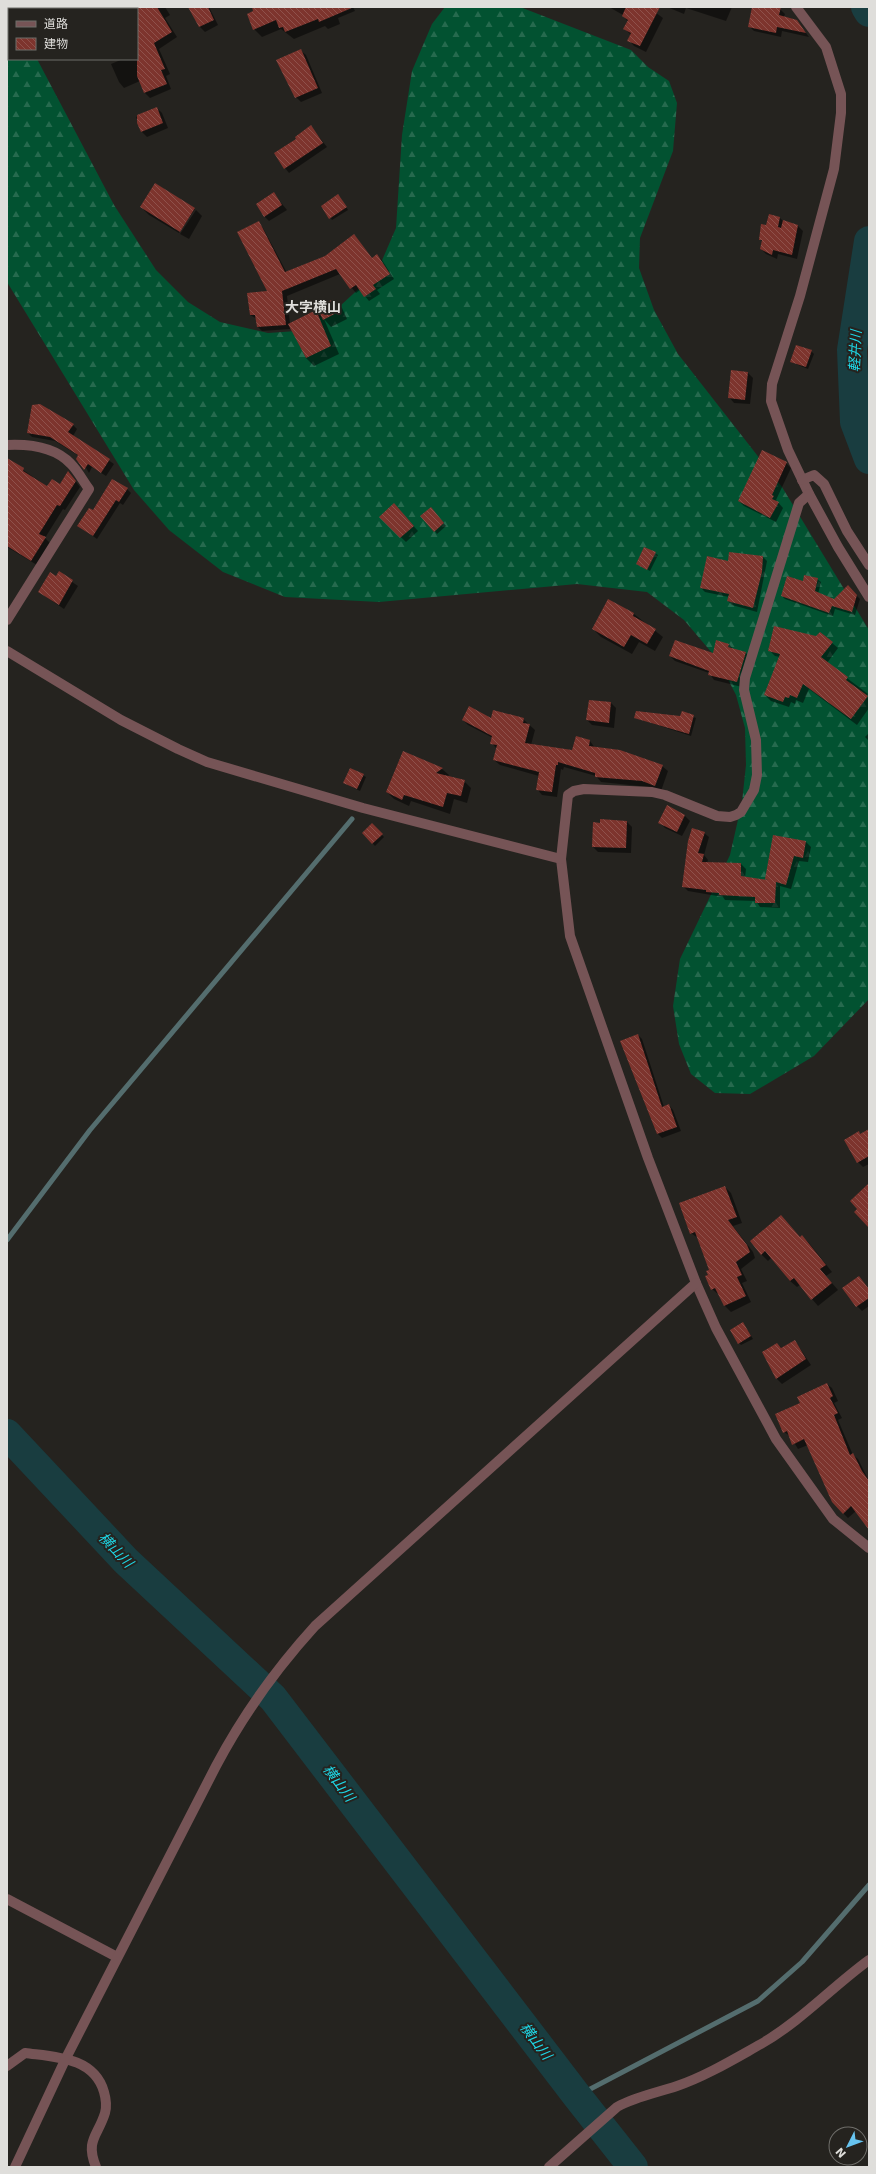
<svg xmlns="http://www.w3.org/2000/svg" width="876" height="2174" font-family="'DejaVu Sans','Noto Sans JP',sans-serif">
  <style>
    .forest { fill: url(#forest-firs) }
    .shadow { fill: #0007 }
    .lines { fill: none; stroke-linecap: round; stroke-linejoin: round }
    .stream { stroke: #546d6e; stroke-width: 5 }
    .river { stroke: #193d40; stroke-width: 30 }
    .building { fill: url(#building-back-hatch) }
    .minor { stroke: #765456; stroke-width: 10 }
    .tertiary { stroke: #765456; stroke-width: 10 }
    .labels { text-anchor: middle; dominant-baseline: central; stroke-width: 4; stroke-linejoin: round; paint-order: stroke }
    .neighbourhood-label { font-size: 14px; font-weight: bold; fill: #dfdedb; stroke: #25231f }
    .water-label { font-size: 14px; font-style: italic; fill: #1ed7e6; stroke: #25231f }
  </style>
  <defs>
    <pattern id="forest-firs" width="22" height="20" patternUnits="userSpaceOnUse"><rect width="22" height="20" fill="#025231"/><path d="M5 1l3.5 6h-7zM16 11l3.5 6h-7z" fill="#266a4e"/></pattern>
    <pattern id="building-back-hatch" width="6" height="6" patternUnits="userSpaceOnUse"><rect width="6" height="6" fill="#7d342d"/><path d="M-1 5l2 2M0 0l6 6M5-1l2 2" fill="none" stroke="#8f514b"/></pattern>
  </defs>
  <rect width="100%" height="100%" fill="#25231f"/>
  <polygon class="forest" points="7,7 13,7 14,9 9,9 9,59 37,59 114,205 156,270 188,302 220,322 268,333 297,331 340,306 377,272 396,228 402,135 412,71 432,24 445,7 520,7 631,50 648,67 669,81 677,103 673,151 640,238 639,268 654,310 678,354 782,487 869,630 869,999 814,1056 750,1094 715,1093 691,1074 679,1044 673,1006 680,959 730,855 742,802 746,765 745,728 736,695 718,660 684,620 647,592 577,584 379,602 285,597 223,572 169,530 134,490 7,282"/>
  <g class="shadow">
    <polygon points="92,7 165,7 170,15 165,18 177,37 159,49 170,74 166,76 171,89 150,98 145,93 140,81 124,88 119,82 111,64 123,59 137,59 137,9 93,9"/>
    <polygon points="194,7 209,7 218,25 205,32 200,27 190,9"/>
    <polygon points="258,7 353,7 355,11 338,18 340,24 328,29 325,26 294,39 281,29 262,37 254,29 255,12"/>
    <polygon points="609,7 648,7 663,18 646,52 634,46 629,40 630,34 625,29 628,22 623,15"/>
    <polygon points="667,7 732,7 726,21 686,8 684,14"/>
    <polygon points="753,7 780,9 785,14 784,17 797,21 809,37 782,31 781,37 754,31 749,26"/>
    <polygon points="300,50 306,55 322,93 301,102 296,97"/>
    <polygon points="157,108 162,113 168,128 147,137 142,132 136,117"/>
    <polygon points="311,127 327,147 289,173 285,168 297,139"/>
    <polygon points="156,184 195,209 179,233 149,215 141,207"/>
    <polygon points="274,194 287,210 269,221 264,216"/>
    <polygon points="340,197 348,210 332,220 323,206"/>
    <polygon points="196,210 202,216 189,239 180,234"/>
    <polygon points="780,218 784,222 798,226 803,231 797,259 778,254 777,259 766,254 761,249 763,242 760,239 767,226"/>
    <polygon points="258,223 263,228 287,273 326,257 354,235 372,259 377,256 382,260 394,279 377,290 380,294 369,301 360,290 356,293 340,274 287,296 290,324 316,311 323,318 334,300 342,308 347,319 331,327 324,319 339,354 314,366 306,358 290,325 290,329 262,331 257,326 257,319 250,315 269,292"/>
    <polygon points="811,351 814,354 808,369 791,362"/>
    <polygon points="748,373 753,378 750,404 734,403 729,397"/>
    <polygon points="73,425 77,429 73,436 114,464 106,476 92,467 89,473 79,456 55,441 32,437 28,433"/>
    <polygon points="7,459 48,487 60,485 69,472 80,487 65,510 63,509 45,538 50,543 37,565 7,547"/>
    <polygon points="786,463 791,468 776,500 783,508 776,522 744,506 739,501"/>
    <polygon points="127,489 131,493 123,505 120,503 97,539 79,526 93,511"/>
    <polygon points="399,510 418,531 406,542 380,517"/>
    <polygon points="433,510 446,526 437,534 435,531"/>
    <polygon points="655,553 658,555 650,571 637,564"/>
    <polygon points="730,553 763,557 767,561 757,612 732,605 728,601 729,597 705,592 701,588 729,562"/>
    <polygon points="59,573 78,586 64,609 39,592"/>
    <polygon points="817,579 821,582 818,594 834,600 848,587 860,599 855,615 835,609 833,616 785,599 782,596 804,582"/>
    <polygon points="609,600 634,614 663,637 655,651 639,642 632,654 601,637 593,629"/>
    <polygon points="832,643 838,648 827,663 868,694 866,696 869,699 869,708 857,725 809,689 803,703 796,700 795,704 791,702 789,707 771,701 765,695 780,657 775,656 769,650"/>
    <polygon points="729,644 734,650 746,653 751,658 742,687 714,680 709,673 675,661 670,656 714,655"/>
    <polygon points="611,703 616,708 614,728 592,725 587,720"/>
    <polygon points="683,712 696,718 691,736 636,718 681,718"/>
    <polygon points="523,719 535,730 531,745 573,751 577,737 590,741 595,748 662,766 668,771 661,791 649,787 601,782 596,776 564,767 563,770 561,769 557,797 542,795 537,789 539,776 500,765 494,760 497,749 492,743 493,738 468,725 463,720"/>
    <polygon points="869,733 869,741 865,737"/>
    <polygon points="404,753 442,769 449,775 447,777 464,781 471,788 467,803 454,799 450,814 411,801 409,806 394,799 387,792"/>
    <polygon points="351,769 366,777 360,791 344,783"/>
    <polygon points="668,807 685,816 690,821 682,836 665,828 660,823"/>
    <polygon points="627,822 632,827 631,853 598,852 593,847"/>
    <polygon points="372,825 384,837 375,846 363,833"/>
    <polygon points="704,833 709,837 704,855 708,860 707,863 741,864 746,869 745,878 769,881 766,879 806,842 811,847 808,862 799,861 791,889 780,886 780,908 760,907 756,901 725,900 723,897 688,891 683,886"/>
    <polygon points="638,1035 642,1039 664,1107 669,1105 673,1110 681,1131 662,1138 658,1134 621,1041"/>
    <polygon points="859,1133 869,1143 869,1164 863,1167 858,1162"/>
    <polygon points="725,1187 731,1193 742,1223 733,1226 753,1252 755,1258 741,1269 747,1281 742,1283 751,1302 731,1312 725,1306 719,1295 712,1289 710,1270 699,1239 691,1233"/>
    <polygon points="781,1216 800,1238 802,1236 809,1243 832,1272 826,1276 838,1290 818,1306 800,1285 797,1287 790,1281 772,1257 768,1261 761,1254"/>
    <polygon points="859,1277 869,1289 869,1306 862,1311 857,1306"/>
    <polygon points="743,1323 753,1339 741,1345 739,1343"/>
    <polygon points="795,1341 811,1365 782,1384 777,1379 763,1352 777,1344 782,1348"/>
    <polygon points="827,1384 832,1388 838,1401 834,1403 842,1418 838,1420 853,1455 858,1459 869,1481 869,1526 856,1511 848,1518 843,1513 808,1445 798,1449 790,1436 784,1432 802,1404"/>
  </g>
  <g class="lines">
    <g class="stream">
      <polyline points="7,1240 90,1130 352,819"/>
      <polyline points="577,2096 758,2001 802,1962 869,1885"/>
    </g>
    <g class="river">
      <polyline points="866,7 869,12"/>
      <polyline points="869,241 852,350 855,422 869,459"/>
      <polyline points="7,1434 126,1561 273,1698 577,2096 633,2167"/>
    </g>
  </g>
  <g class="building">
    <polygon points="137,7 157,7 172,32 154,43 165,69 161,70 167,84 144,93 137,76"/>
    <polygon points="188,7 208,7 214,20 199,27"/>
    <polygon points="252,7 354,7 319,22 318,19 285,32 283,27 279,28 276,20 253,30 247,14 253,11"/>
    <polygon points="626,7 660,7 640,46 627,41 631,33 623,29 628,20 622,16"/>
    <polygon points="752,7 781,7 779,15 797,20 806,33 777,27 776,33 748,27"/>
    <polygon points="301,49 318,88 295,98 276,60"/>
    <polygon points="157,107 163,123 141,132 137,123 137,115"/>
    <polygon points="311,125 323,143 284,169 274,153 296,139 295,137"/>
    <polygon points="155,183 195,208 180,232 140,207"/>
    <polygon points="274,192 282,205 264,217 256,204"/>
    <polygon points="338,194 347,207 329,219 321,206"/>
    <polygon points="769,214 780,217 778,227 781,228 783,220 798,225 792,255 773,250 772,255 760,249 762,240 759,240 761,224 766,225"/>
    <polygon points="259,221 285,272 325,256 354,234 372,258 377,254 390,274 373,285 376,289 364,297 356,285 350,289 336,269 282,291 286,325 257,327 255,315 250,315 247,293 267,291 237,232"/>
    <polygon points="334,299 340,311 323,320 317,307"/>
    <polygon points="316,310 331,346 306,358 288,324"/>
    <polygon points="796,345 812,350 806,367 790,362"/>
    <polygon points="731,370 748,372 745,400 728,398"/>
    <polygon points="40,404 74,424 68,432 110,459 101,473 88,464 84,470 76,459 78,455 50,437 27,433 32,405"/>
    <polygon points="762,450 787,462 772,495 774,496 772,499 779,502 770,518 738,501"/>
    <polygon points="7,458 24,468 23,471 47,486 52,479 60,484 68,471 76,481 60,506 57,505 39,534 46,537 31,561 7,546"/>
    <polygon points="112,479 128,488 119,502 116,500 93,536 77,526 89,508 93,510"/>
    <polygon points="394,503 414,526 400,538 379,517"/>
    <polygon points="431,507 444,523 434,532 420,516"/>
    <polygon points="644,547 656,552 647,570 636,564"/>
    <polygon points="729,552 763,556 762,572 753,608 727,601 729,594 700,588 707,556 728,561"/>
    <polygon points="59,571 73,580 59,605 38,592 50,572 56,576"/>
    <polygon points="804,575 818,578 815,591 834,599 848,585 857,595 852,612 832,606 829,613 781,596 787,576 803,581"/>
    <polygon points="608,599 634,613 633,616 656,629 647,644 631,635 624,647 592,629"/>
    <polygon points="774,626 816,636 820,632 833,642 821,657 848,677 846,680 868,696 851,719 803,684 797,698 790,695 789,698 785,697 783,702 764,695 780,654 768,651"/>
    <polygon points="675,640 713,653 716,640 729,644 728,647 746,652 737,682 708,675 709,671 669,656"/>
    <polygon points="589,700 611,702 609,723 586,720"/>
    <polygon points="469,706 491,718 493,710 524,718 523,723 530,724 525,743 572,750 576,736 590,740 589,746 620,750 663,765 655,786 642,781 595,777 595,773 558,762 558,765 556,765 552,792 536,790 539,772 493,760 497,745 490,744 492,736 462,720"/>
    <polygon points="636,711 680,716 682,711 694,715 689,734 634,718"/>
    <polygon points="403,751 443,768 436,773 465,780 461,796 447,793 443,807 404,795 402,800 386,792"/>
    <polygon points="350,768 364,774 357,789 343,783"/>
    <polygon points="667,805 685,815 677,832 658,823"/>
    <polygon points="600,819 627,821 626,848 592,847 593,822 600,823"/>
    <polygon points="372,823 383,834 372,844 362,833"/>
    <polygon points="692,828 705,832 698,853 704,854 702,862 741,863 741,876 768,880 765,879 773,835 806,841 803,858 794,856 786,885 776,882 775,903 755,903 755,897 719,895 719,893 706,892 706,890 682,887 688,841"/>
    <polygon points="638,1034 662,1107 669,1104 677,1127 657,1134 620,1041"/>
    <polygon points="869,1129 869,1156 857,1163 844,1140 859,1131 860,1134"/>
    <polygon points="869,1183 869,1228 854,1212 857,1209 850,1201"/>
    <polygon points="725,1186 737,1217 728,1220 747,1245 750,1252 736,1262 742,1275 737,1277 746,1296 724,1306 715,1288 711,1290 705,1276 708,1275 706,1271 709,1270 695,1232 690,1234 679,1203"/>
    <polygon points="781,1215 800,1237 802,1235 826,1265 820,1269 832,1283 811,1300 794,1278 790,1281 765,1251 761,1255 750,1241"/>
    <polygon points="859,1276 869,1289 869,1298 856,1307 842,1288"/>
    <polygon points="743,1322 751,1336 738,1344 730,1330"/>
    <polygon points="795,1340 806,1359 776,1379 762,1352 777,1343 781,1348"/>
    <polygon points="827,1383 833,1396 830,1398 838,1413 834,1415 850,1455 853,1453 862,1471 869,1481 869,1530 851,1506 843,1514 832,1502 804,1439 792,1445 787,1431 783,1433 775,1414 800,1403 797,1397"/>
  </g>
  <g class="lines">
    <g class="minor">
      <polyline points="796,7 826,47 841,94 841,113 834,169 800,296 772,384 771,401 788,450 809,494 838,547 869,597"/>
      <path d="M7,445C28,444 55,447 71,464C78,471 83,481 89,489L7,620"/>
      <polyline points="802,480 814,475 824,484 847,531 869,565"/>
      <polyline points="809,494 799,503 745,678 744,690 756,740 757,775 754,790 741,812 736,815 730,817 717,816 665,795 652,792 584,789 574,791 568,795 561,859 570,936 648,1158 696,1283 716,1328 776,1439 833,1519 869,1548"/>
      <polyline points="7,651 121,720 178,749 207,762 363,808 561,859"/>
      <polyline points="7,1899 117,1957"/>
      <path d="M7,2066L25,2053C55,2057 94,2057 104,2092C106,2099 107,2106 105,2113C98,2136 85,2140 96,2167"/>
      <path d="M549,2167L617,2107C635,2097 656,2093 677,2086C706,2076 734,2059 761,2044C801,2021 832,1987 869,1960"/>
    </g>
    <path class="tertiary" d="M15,2167L66,2058L216,1766C244,1713 275,1670 315,1626L696,1283"/>
  </g>
  <g class="labels">
    <g class="neighbourhood-label">
      <text x="313" y="307">大字横山</text>
    </g>
    <g class="water-label">
      <text transform="translate(855 351) rotate(-87)">軽井川</text>
      <text transform="translate(116 1550) rotate(46)">横山川</text>
      <text transform="translate(339 1783) rotate(53)">横山川</text>
      <text transform="translate(536 2041) rotate(53)">横山川</text>
    </g>
  </g>
  <rect width="876" height="2174" fill="none" stroke="#dfdedb" stroke-width="16"/>
  <rect x="8" y="8" width="130" height="52" fill="#25231f" stroke="#6f6e6a"/>
  <rect x="16" y="21" width="20" height="6" fill="#765456" stroke="#6f6e6a"/>
  <text x="44" y="28" font-size="12" fill="#dfdedb">道路</text>
  <rect x="16" y="38" width="20" height="12" fill="url(#building-back-hatch)" stroke="#6f6e6a"/>
  <text x="44" y="48" font-size="12" fill="#dfdedb">建物</text>
  <g transform="translate(848 2146) rotate(228)"><circle r="19" fill="#25231f" stroke="#6f6e6a"/>
  <path d="M0-3L7 15L0 10L-7 15Z" fill="#67c4f0"/>
  <text y="-6" font-size="11" font-weight="bold" text-anchor="middle" fill="#dfdedb">N</text>
  </g>
</svg>
